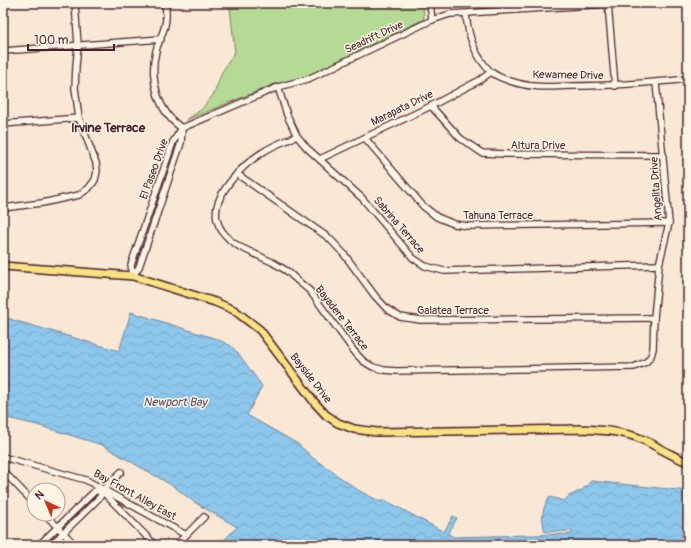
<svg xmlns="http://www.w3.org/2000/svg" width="691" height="548" font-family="Pangolin,sans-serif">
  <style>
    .park { fill: #b5da95; stroke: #807c60 }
    .water { fill: url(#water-waves); stroke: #72849f }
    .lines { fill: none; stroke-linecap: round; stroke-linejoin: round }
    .minor-casing { stroke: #4a1f2b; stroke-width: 8 }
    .major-casing { stroke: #4a1f2b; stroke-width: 10 }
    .minor { stroke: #fcf5e5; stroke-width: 5.5 }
    .major { stroke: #f8e281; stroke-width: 7 }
    .labels { text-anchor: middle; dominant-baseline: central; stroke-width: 3; stroke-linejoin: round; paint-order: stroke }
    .street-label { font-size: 11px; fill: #4a1f2b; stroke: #fcf5e5 }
    .water-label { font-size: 12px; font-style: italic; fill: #5e5165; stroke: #fcf5e5 }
    .quarter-label { font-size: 13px; font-weight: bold; fill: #4a1f2b; stroke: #fcf5e5 }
  </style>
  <defs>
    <pattern id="water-waves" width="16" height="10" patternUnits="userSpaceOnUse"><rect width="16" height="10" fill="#8dc7ec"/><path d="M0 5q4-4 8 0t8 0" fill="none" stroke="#7baacb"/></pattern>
  </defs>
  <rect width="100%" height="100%" fill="#f8e8d5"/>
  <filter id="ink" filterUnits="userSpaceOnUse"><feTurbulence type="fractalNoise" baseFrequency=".025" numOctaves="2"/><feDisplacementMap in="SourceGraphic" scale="8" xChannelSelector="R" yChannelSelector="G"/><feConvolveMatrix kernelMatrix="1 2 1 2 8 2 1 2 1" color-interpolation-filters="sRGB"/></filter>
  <g filter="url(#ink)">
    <polygon class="park" points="228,3 423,3 424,19 307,76 275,84 186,120 201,110 214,94 222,72 235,52 230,8"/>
    <path class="water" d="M131,312L217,339L231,346L238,353L262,386L247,415L298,444L313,458L358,490L381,502L383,499L444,532L453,516L457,518L448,534L454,537L572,534V531L545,532C541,520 542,506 550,497L564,501L569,496L582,490L591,481L688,491V545H219L237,527L194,502L173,486L102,445L37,425L3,417V317L119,351Z"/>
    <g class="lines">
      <defs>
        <g id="minor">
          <path d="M165,3C166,10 167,18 165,25C163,34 158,42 156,51C149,78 158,113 182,128"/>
          <polyline points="430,3 432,20"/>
          <polyline points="608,3 615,86"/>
          <path d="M466,14C468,36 474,55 490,71C499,79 521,85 533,86C546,88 560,86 572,86C611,86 649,83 688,79"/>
          <polyline points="3,51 161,39"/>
          <polyline points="278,87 287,115 297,136 307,148 362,198 413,258 425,266 444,271 659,265"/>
          <polyline points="431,106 460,138 482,153 506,154 663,155"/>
          <polyline points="3,124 79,118"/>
          <path d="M297,136C286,141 273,145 263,152C244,164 211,195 217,220C219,229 225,235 231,241L240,247L272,262L287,271L298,281L310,291L353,350L363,361L373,367L384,370L396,371L634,367L646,362L651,356L653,349L654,318L659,265L669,223L656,83"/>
          <polyline points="365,138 423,206 437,217 454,224 468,226 669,223"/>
          <polyline points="320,159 431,106 480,80 491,72"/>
          <polyline points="237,174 329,238 344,254 375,296 387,309 400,317 421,320 654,318"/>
          <polyline points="3,208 42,203 79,195 89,188 95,180 97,171 96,163 79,118 75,88 76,66 78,45 75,3"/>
          <polyline points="133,276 131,265 173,142 182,128 278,87 308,79 432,20 450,14 608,4"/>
          <polyline points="133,276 139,267 181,143 182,129"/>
          <polyline points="3,457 86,480 186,535"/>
          <polyline points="3,471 34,503"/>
          <polyline points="102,491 155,545"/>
          <polyline points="45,514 75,545"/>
          <polyline points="39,545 95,491 102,491"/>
          <polyline points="51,545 100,497 102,491 121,472"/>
          <polyline points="176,545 204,517"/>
        </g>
        <path id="major" d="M3,266L133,276L215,302L234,310L260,330L315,403L326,415L338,423L354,429L377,432L580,429C603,430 625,431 646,441C660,448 673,457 688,462"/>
      </defs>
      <use href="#minor" class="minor-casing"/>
      <use href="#major" class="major-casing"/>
      <use href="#minor" class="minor"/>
      <use href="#major" class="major"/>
    </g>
  </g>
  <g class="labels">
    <g class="street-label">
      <text transform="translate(374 37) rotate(-25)">Seadrift Drive</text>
      <text transform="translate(568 75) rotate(1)">Kewamee Drive</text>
      <text transform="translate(402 108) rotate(-26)">Marapata Drive</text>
      <text x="538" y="145">Altura Drive</text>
      <text transform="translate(154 169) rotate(-70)">El Paseo Drive</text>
      <text transform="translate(656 189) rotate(-94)">Angelita Drive</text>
      <text x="498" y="215">Tahuna Terrace</text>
      <text transform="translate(399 225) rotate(49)">Sabrina Terrace</text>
      <text x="453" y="310">Galatea Terrace</text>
      <text transform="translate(342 318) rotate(52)">Bayadere Terrace</text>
      <text transform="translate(311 378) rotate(52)">Bayside Drive</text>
      <text transform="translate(135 495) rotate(29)">Bay Front Alley East</text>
    </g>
    <g class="water-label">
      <text x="175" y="402">Newport Bay</text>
    </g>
    <g class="quarter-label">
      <text x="108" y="128">Irvine Terrace</text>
    </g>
  </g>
  <rect width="691" height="548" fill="none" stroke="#fcf5e5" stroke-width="16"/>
  <rect x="8" y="8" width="675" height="532" fill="none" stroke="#4a1f2b" stroke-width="1.5" filter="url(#ink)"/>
  <g transform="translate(46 502) rotate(316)"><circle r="19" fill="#fcf5e5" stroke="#b59f9b"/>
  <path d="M0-3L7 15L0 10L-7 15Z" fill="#c8321e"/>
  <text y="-6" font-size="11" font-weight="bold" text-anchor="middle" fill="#4a1f2b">N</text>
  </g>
  <path d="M28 44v6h86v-6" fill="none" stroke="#4a1f2b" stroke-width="2"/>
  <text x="34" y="44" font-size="12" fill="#4a1f2b" stroke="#fcf5e5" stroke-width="3" paint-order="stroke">100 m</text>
</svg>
